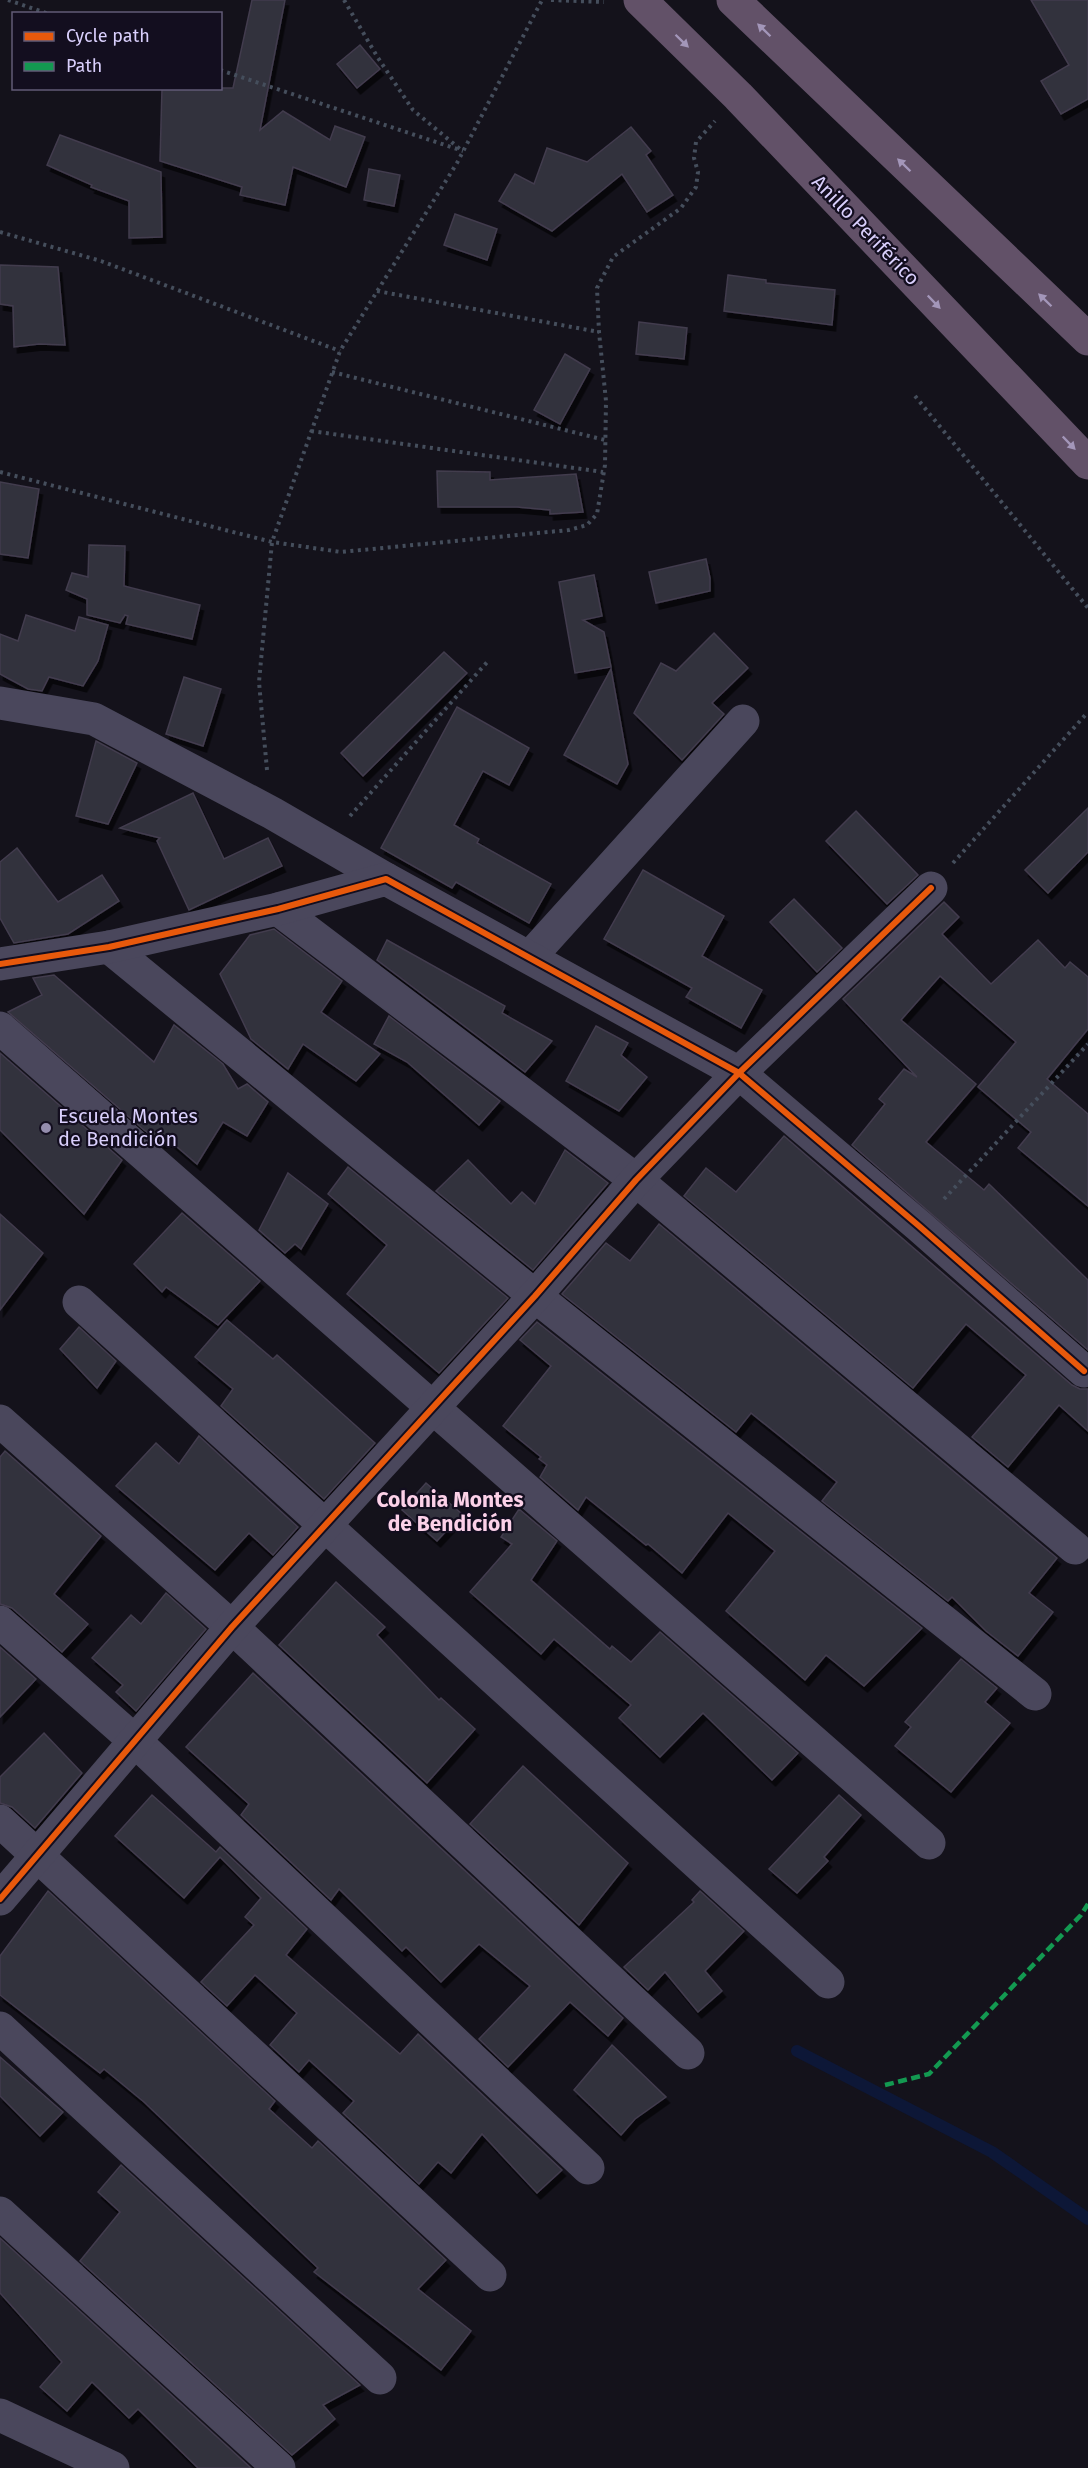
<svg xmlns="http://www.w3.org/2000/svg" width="1088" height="2468" font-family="'Fira Sans',sans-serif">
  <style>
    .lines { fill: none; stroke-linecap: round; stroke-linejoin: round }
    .stream { stroke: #0d1737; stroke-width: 12 }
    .building { fill: #33303d; stroke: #423c4e; stroke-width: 1.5; filter: url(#shadow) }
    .path { stroke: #454e5c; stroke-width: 4; stroke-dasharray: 3 4.5; stroke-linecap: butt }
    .minor { stroke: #4a475c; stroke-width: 33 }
    .trunk { stroke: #625168; stroke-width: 33 }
    .quiet { stroke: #139951; stroke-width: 4.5; stroke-dasharray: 9 4.5; stroke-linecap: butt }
    .cycleway-casing { stroke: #130e1f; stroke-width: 10 }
    .cycleway { stroke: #e8590c; stroke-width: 6 }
    .oneway { fill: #a396b9 }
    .poi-dot { fill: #948dad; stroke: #130e1f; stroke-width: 2 }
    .labels { text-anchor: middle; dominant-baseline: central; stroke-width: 4.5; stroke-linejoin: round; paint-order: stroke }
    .street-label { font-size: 20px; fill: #d9cffc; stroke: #130e1f }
    .poi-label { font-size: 20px; fill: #d9cffc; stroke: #130e1f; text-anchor: start }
    .neighbourhood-label { font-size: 21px; font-weight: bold; fill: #fcd1e8; stroke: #130e1f }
  </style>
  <defs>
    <filter id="shadow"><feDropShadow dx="3.5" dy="6" stdDeviation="0" flood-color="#0009"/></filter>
  </defs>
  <rect width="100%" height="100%" fill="#14121b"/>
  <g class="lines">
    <polyline class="stream" points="797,2051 992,2152 1088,2219"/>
  </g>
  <g class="building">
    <polygon points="252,0 285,0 260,130 283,111 330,140 335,126 365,137 346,187 293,167 285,205 240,195 242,187 160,161 162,88 233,88"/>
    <polygon points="1031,0 1088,0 1088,99 1061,114 1041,81 1069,65"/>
    <polygon points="360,45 380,69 357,88 337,64"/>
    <polygon points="631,127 651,151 646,155 673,195 647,212 622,174 552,231 499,201 515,174 534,184 547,148 587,162"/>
    <polygon points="60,135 161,172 162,237 129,238 129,201 91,187 92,185 47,165"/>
    <polygon points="369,169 400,175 394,206 364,200"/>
    <polygon points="455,214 497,229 487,260 444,245"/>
    <polygon points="0,265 58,267 65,345 39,344 14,347 13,306 0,304"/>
    <polygon points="728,275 766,280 766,283 835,290 832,325 724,311"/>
    <polygon points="639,322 687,328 684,359 636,354"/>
    <polygon points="565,354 590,369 560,424 534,410"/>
    <polygon points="437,471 490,472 490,480 576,474 583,512 550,514 550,510 517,507 438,507"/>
    <polygon points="0,482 39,489 28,558 0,554"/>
    <polygon points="89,545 125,546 124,586 200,605 192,639 126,624 128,616 125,615 120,623 87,615 87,599 66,590 72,573 88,577"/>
    <polygon points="706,559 710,578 710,591 656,603 649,572"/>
    <polygon points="594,575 602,616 583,620 604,632 611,667 575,673 559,582"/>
    <polygon points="26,615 75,631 79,617 108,625 98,661 83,686 49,677 42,691 28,689 0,674 0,634 18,641"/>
    <polygon points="714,633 748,668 712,703 724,714 682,760 634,713 661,663 676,671"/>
    <polygon points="444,652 467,673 363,776 341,753"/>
    <polygon points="611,669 628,764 617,784 564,755"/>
    <polygon points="184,677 221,689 203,746 166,734"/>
    <polygon points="457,707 529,748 509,785 483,771 454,825 479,839 477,843 551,884 529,923 456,882 452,888 381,848"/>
    <polygon points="96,741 137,763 108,824 76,816"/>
    <polygon points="193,793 224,859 268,838 282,866 189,910 157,841 160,838 120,828"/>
    <polygon points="1088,808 1088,852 1048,893 1025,870"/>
    <polygon points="856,811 918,875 887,904 826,841"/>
    <polygon points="17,848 58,902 102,875 119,901 68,934 14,943 0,918 0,862"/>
    <polygon points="643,870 724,916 702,956 762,990 741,1028 686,997 692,988 604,939"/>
    <polygon points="794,899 842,948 817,972 770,922"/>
    <polygon points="944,902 959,917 942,934 991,984 1038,940 1065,968 1070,962 1088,977 1088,1029 1047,1079 1088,1114 1088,1206 1018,1148 1031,1132 978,1087 1016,1042 940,976 901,1020 976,1084 926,1142 984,1190 989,1184 1088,1280 1088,1350 852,1145 885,1104 879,1099 904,1069 917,1077 843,999"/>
    <polygon points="274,929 342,981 321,1012 380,1054 356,1081 303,1044 288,1069 251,1039 220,974 250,935"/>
    <polygon points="387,940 505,1006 502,1013 552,1041 525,1072 377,960"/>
    <polygon points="54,975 154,1062 174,1025 223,1064 238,1089 247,1084 268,1102 247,1136 223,1122 197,1164 170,1141 161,1142 144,1130 8,1012 42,995 33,978"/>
    <polygon points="389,1016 500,1101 479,1125 407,1062 374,1044"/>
    <polygon points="596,1026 628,1043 621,1055 647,1077 619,1111 566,1081"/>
    <polygon points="0,1053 122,1160 84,1214 0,1130"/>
    <polygon points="784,1136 1072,1385 1080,1389 1088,1389 1088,1431 1059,1405 1008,1467 972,1437 1026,1375 966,1324 913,1388 684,1196 706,1168 736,1192"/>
    <polygon points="565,1150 608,1183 533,1270 436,1191 468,1160 511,1204 522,1192 535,1204"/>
    <polygon points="348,1167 508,1298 439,1373 347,1294 387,1245 328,1194"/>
    <polygon points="288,1173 328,1204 301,1249 295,1244 285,1253 259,1230"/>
    <polygon points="182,1213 260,1281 218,1325 166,1287 162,1292 134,1264"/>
    <polygon points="0,1214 43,1253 0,1310"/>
    <polygon points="659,1224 1057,1558 1029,1593 1053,1612 1018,1656 986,1631 952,1597 948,1601 822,1501 837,1482 751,1413 736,1432 562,1294 606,1243 630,1261"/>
    <polygon points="227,1320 273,1359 277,1355 375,1443 324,1499 221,1406 233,1389 195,1357"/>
    <polygon points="537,1322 922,1628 864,1686 826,1655 805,1680 726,1611 775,1551 728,1513 682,1573 648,1544 646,1545 586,1497 578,1510 540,1477 547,1465 539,1459 541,1457 503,1426 551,1366 520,1340"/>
    <polygon points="79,1327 116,1361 97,1388 60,1349"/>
    <polygon points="199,1436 298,1527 273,1555 249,1533 215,1570 116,1486 156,1443 179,1464"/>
    <polygon points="5,1451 101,1536 54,1594 88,1624 62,1652 12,1608 0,1604 0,1457"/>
    <polygon points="426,1483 462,1514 437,1541 402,1510"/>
    <polygon points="519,1509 557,1541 531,1580 610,1649 612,1646 631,1662 660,1632 798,1753 772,1780 703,1713 660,1757 619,1718 631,1705 554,1639 541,1654 470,1592 512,1544 501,1537"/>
    <polygon points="336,1582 385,1627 377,1635 439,1700 441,1698 475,1729 427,1783 279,1645"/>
    <polygon points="166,1593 206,1629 136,1711 116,1692 123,1685 92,1658 131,1615 141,1624"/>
    <polygon points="0,1647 36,1679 0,1717"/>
    <polygon points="961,1659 997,1688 985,1702 1010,1723 951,1792 895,1746 911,1727 905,1722"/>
    <polygon points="253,1673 623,2018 608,2036 570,2002 508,2067 479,2039 530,1986 479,1944 441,1982 406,1947 402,1951 339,1889 331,1900 241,1815 249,1804 186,1747"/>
    <polygon points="44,1733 82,1773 35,1828 12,1807 0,1803 0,1777"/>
    <polygon points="523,1766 628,1863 579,1925 470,1824"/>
    <polygon points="152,1795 216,1852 220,1847 307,1929 286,1955 400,2054 418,2034 562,2170 537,2193 482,2134 451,2173 438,2162 419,2184 343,2113 354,2101 309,2060 299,2072 270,2045 297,2013 255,1975 227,2006 201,1982 254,1925 245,1917 261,1898 220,1857 184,1898 115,1836"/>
    <polygon points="839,1795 861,1815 824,1857 828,1861 797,1893 769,1869"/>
    <polygon points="48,1891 275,2101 269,2109 312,2148 318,2141 446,2260 418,2289 471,2331 441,2370 314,2272 318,2268 144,2102 104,2069 100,2073 0,1995 0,1956"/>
    <polygon points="700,1891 744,1931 705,1971 722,1991 698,2012 665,1972 648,1990 624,1967 694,1902 692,1900"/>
    <polygon points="612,2045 666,2097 635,2119 621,2135 574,2090"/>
    <polygon points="0,2057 63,2112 40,2136 0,2096"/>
    <polygon points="121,2165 360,2385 323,2405 335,2419 292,2455 80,2261 120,2212 98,2192"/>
    <polygon points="0,2238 251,2468 198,2468 138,2409 129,2418 92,2382 67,2411 40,2387 62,2362 0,2293"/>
  </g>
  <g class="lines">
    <g class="path">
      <polyline points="8,0 49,14"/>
      <polyline points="344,0 378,58 413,110 460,149"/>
      <polyline points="551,0 604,2"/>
      <polyline points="220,70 463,151"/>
      <polyline points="0,232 101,261 340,351"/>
      <polyline points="377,291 599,332"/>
      <polyline points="332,372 605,440"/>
      <polyline points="915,396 1088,608"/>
      <polyline points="311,431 603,472"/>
      <polyline points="0,472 272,542 341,552 569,530 587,525 597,514 605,465 606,401 599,332 597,288 613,257 681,208 696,187 698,172 694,158 696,142 715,121"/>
      <polyline points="267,770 259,682 272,542 340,351 457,163 542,0"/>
      <polyline points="350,816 489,660"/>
      <polyline points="953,863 1088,712"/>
      <polyline points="944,1199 1088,1044"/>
    </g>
    <g class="minor">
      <polyline points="0,703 94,719 272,813 386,879"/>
      <polyline points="278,909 636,1180 1075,1548"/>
      <polyline points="109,947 535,1296 1035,1694"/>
      <polyline points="530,957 743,721"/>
      <polyline points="0,964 109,947 278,909 386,879 739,1073 919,1226 1084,1371"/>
      <polyline points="0,1028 929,1843"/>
      <polyline points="79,1302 828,1982"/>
      <polyline points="0,1421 232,1627 688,2053"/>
      <polyline points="0,1622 136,1742 588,2168"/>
      <polyline points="0,1821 490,2275"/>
      <polyline points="0,1899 232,1627 535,1296 636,1180 739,1073 931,888"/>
      <polyline points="0,2028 380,2378"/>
      <polyline points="0,2213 279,2468"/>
      <polyline points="0,2415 113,2468"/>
    </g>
    <g class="trunk">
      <polyline points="640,0 738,96 1088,463"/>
      <polyline points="733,0 1088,339"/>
    </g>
    <polyline class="quiet" points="885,2085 929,2074 1081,1915 1088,1904"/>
    <defs>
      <g id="cycleway">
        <polyline points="0,964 109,947 278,909 386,879 739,1073 919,1226 1084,1371"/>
        <polyline points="0,1899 232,1627 535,1296 636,1180 739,1073 931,888"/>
      </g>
    </defs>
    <use href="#cycleway" class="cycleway-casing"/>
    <use href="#cycleway" class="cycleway"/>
  </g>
  <defs><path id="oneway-solid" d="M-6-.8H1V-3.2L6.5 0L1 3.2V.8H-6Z" transform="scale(1.5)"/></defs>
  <g class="oneway">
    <use href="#oneway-solid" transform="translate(764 30) rotate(-136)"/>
    <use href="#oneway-solid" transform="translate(682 41) rotate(44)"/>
    <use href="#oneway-solid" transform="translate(904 165) rotate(-136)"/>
    <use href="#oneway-solid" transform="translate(1045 300) rotate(-136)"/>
    <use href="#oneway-solid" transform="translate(934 302) rotate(46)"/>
    <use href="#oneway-solid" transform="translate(1069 443) rotate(46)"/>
  </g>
  <circle class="poi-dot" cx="46" cy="1128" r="6"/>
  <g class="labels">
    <g class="street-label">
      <text transform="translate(866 230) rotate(46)">Anillo Periférico</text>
    </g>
    <g class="poi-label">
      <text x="58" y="1116">Escuela Montes<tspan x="58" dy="23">de Bendición</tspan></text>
    </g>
    <g class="neighbourhood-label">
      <text x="450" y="1500">Colonia Montes<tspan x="450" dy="24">de Bendición</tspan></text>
    </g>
  </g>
  <rect x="12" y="12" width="210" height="78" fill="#130e1f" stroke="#625b77" stroke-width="1.5"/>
  <rect x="24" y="32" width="30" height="9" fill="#e8590c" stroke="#625b77" stroke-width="1.5"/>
  <text x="66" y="42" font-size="18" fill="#d9cffc">Cycle path</text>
  <rect x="24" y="62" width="30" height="9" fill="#139951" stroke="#625b77" stroke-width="1.5"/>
  <text x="66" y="72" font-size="18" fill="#d9cffc">Path</text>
</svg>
